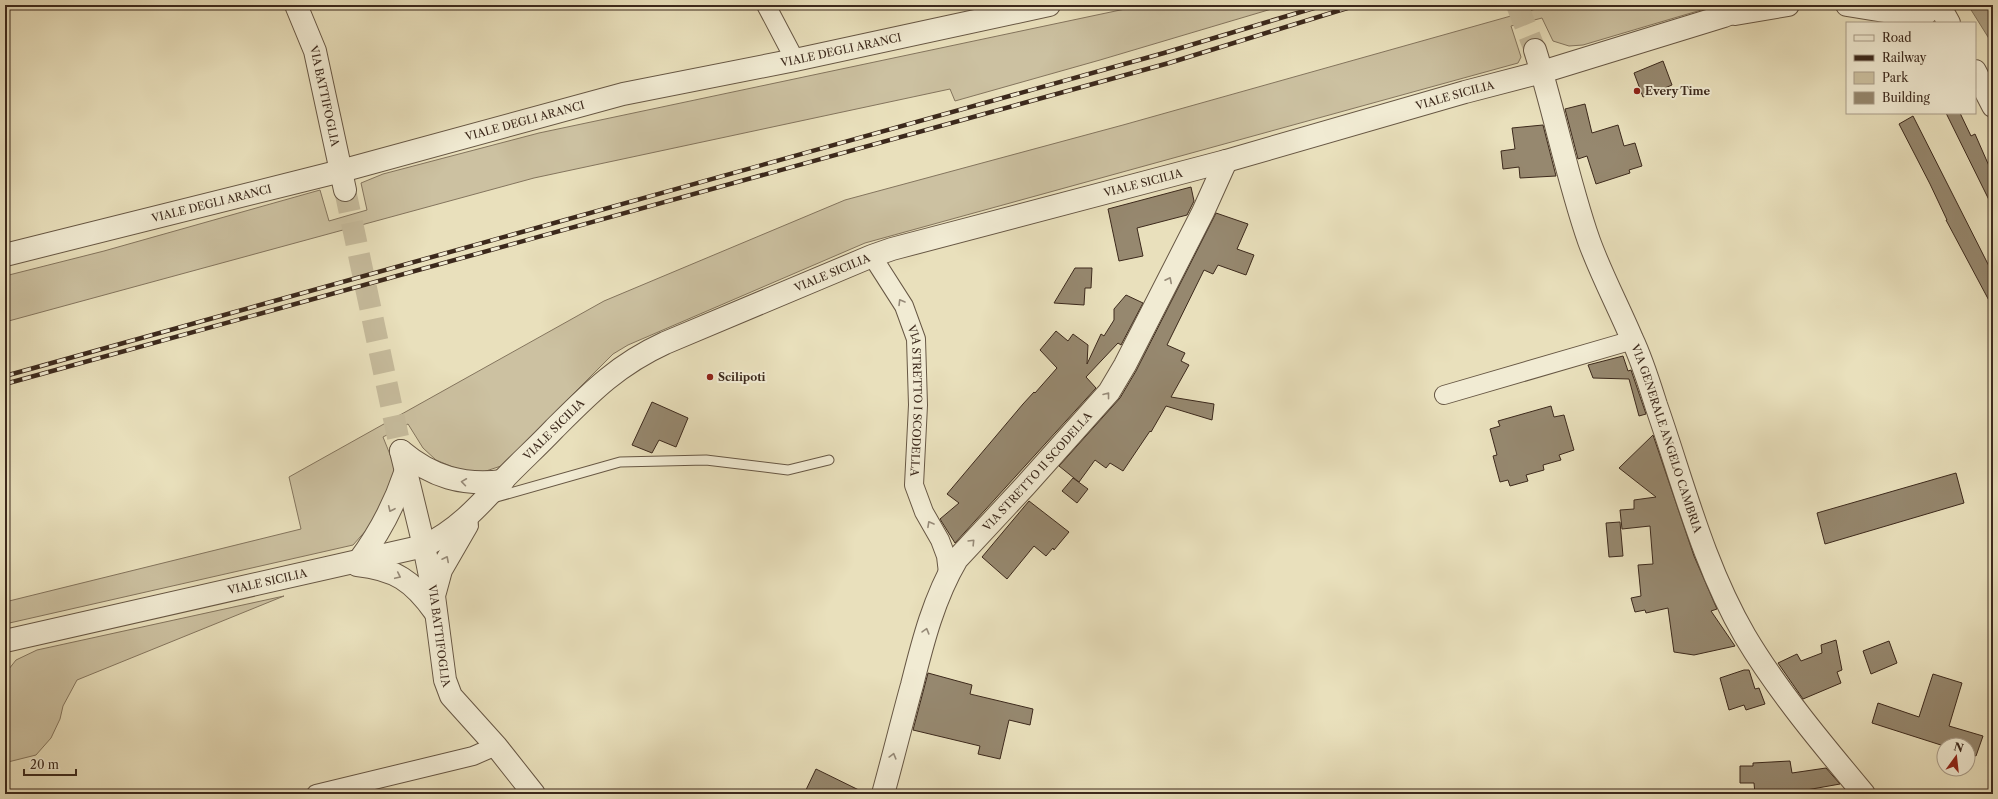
<svg xmlns="http://www.w3.org/2000/svg" width="1998" height="799" font-family="'Libre Caslon Text',serif">
  <style>
    .green { fill: #ccc1a1; stroke: #84755e }
    .water { fill: #aea286; stroke: #80725c }
    .building { fill: #96886f; stroke: #3c291c }
    .lines { fill: none; stroke-linecap: round; stroke-linejoin: round }
    .tertiary-tunnel { stroke: #c6bb9c; stroke-width: 22; stroke-dasharray: 22 11; stroke-linecap: butt }
    .service-casing { stroke: #675744; stroke-width: 11 }
    .minor-casing { stroke: #675744; stroke-width: 20 }
    .tertiary-casing { stroke: #675744; stroke-width: 24 }
    .service { stroke: #f1ebd3; stroke-width: 9 }
    .minor { stroke: #f1ebd3; stroke-width: 18 }
    .tertiary { stroke: #f1ebd3; stroke-width: 22 }
    .rail-casing { stroke: #3c291c; stroke-width: 4.5 }
    .rail { stroke: #f1ebd3; stroke-width: 3; stroke-dasharray: 9; stroke-linecap: butt }
    .oneway { stroke: #968a78 }
    .poi-dot { fill: #8f2418; stroke: #f1ebd3; stroke-width: 1.5 }
    .labels { text-anchor: middle; dominant-baseline: central; stroke-width: 4; stroke-linejoin: round; paint-order: stroke }
    .street-label { font-size: 11px; fill: #3c291c; stroke: #f1ebd3 }
    .poi-label { font-size: 11px; font-weight: bold; fill: #3c291c; stroke: #f1ebd3; text-anchor: start }
  </style>
  <rect width="100%" height="100%" fill="#e9e0bc"/>
  <filter id="stains"><feTurbulence type="fractalNoise" baseFrequency=".005" numOctaves="4"/><feColorMatrix values="0 0 0 0 .2 0 0 0 0 .09 0 0 0 0 .02 0 0 0 .5 -.17"/></filter>
  <radialGradient id="worn" r=".72"><stop offset=".6" stop-color="#630" stop-opacity="0"/><stop offset="1" stop-color="#630" stop-opacity=".3"/></radialGradient>
  <g class="green">
    <polygon points="1144,5 1285,5 1100,60 955,101 950,89 534,178 5,322 5,276 104,251 320,190 329,221 367,210 361,183 383,174 539,133"/>
    <polygon points="1550,5 1718,5 1583,45 1569,46 1553,41 1542,18 1511,26 1521,57 1518,63 865,243 628,345 613,354 501,466 483,472 460,470 436,460 423,448 408,424 383,437 395,467 392,484 369,527 353,545 5,624 5,602 301,529 289,477 604,301 845,200 1123,125"/>
    <polygon points="284,596 77,680 63,706 60,719 51,738 36,755 8,762 5,748 5,674 16,660 37,650"/>
  </g>
  <polygon class="water" points="1968,5 1993,5 1993,45"/>
  <g class="building">
    <polygon points="1663,61 1672,85 1643,97 1634,73"/>
    <polygon points="1585,104 1592,133 1618,125 1624,146 1635,143 1642,166 1629,170 1630,173 1596,184 1587,156 1578,159 1565,109"/>
    <polygon points="1946,113 1960,113 1971,136 1975,134 1993,175 1993,208"/>
    <polygon points="1913,116 1993,274 1993,308 1946,220 1947,220 1930,184 1899,124"/>
    <polygon points="1543,125 1556,176 1520,178 1519,167 1503,169 1501,151 1515,149 1512,128"/>
    <polygon points="1191,187 1194,201 1187,215 1137,228 1143,256 1119,261 1108,209"/>
    <polygon points="1216,213 1248,224 1237,249 1254,255 1246,275 1218,265 1213,274 1204,270 1167,345 1185,353 1181,361 1189,365 1171,397 1214,404 1212,420 1166,406 1151,432 1150,431 1123,471 1110,463 1106,468 1095,460 1079,482 1059,466 1120,398 1136,371"/>
    <polygon points="1075,268 1092,268 1091,288 1085,288 1084,305 1054,303"/>
    <polygon points="1126,295 1143,303 1121,345 1118,343 1086,377 1096,388 955,543 940,519 959,503 947,494 1023,404 1034,392 1035,393 1057,368 1040,350 1056,331 1068,341 1073,334 1088,345 1087,364 1101,334 1104,336 1114,320 1114,309"/>
    <polygon points="1623,356 1628,371 1631,370 1646,414 1639,416 1629,379 1593,378 1588,365"/>
    <polygon points="652,402 688,418 676,447 659,440 652,453 632,445"/>
    <polygon points="1551,406 1554,417 1564,415 1574,450 1559,455 1561,460 1543,465 1544,470 1526,475 1528,481 1510,486 1508,480 1500,482 1493,456 1497,455 1490,429 1500,426 1498,421"/>
    <polygon points="1653,435 1694,556 1717,609 1711,611 1735,646 1694,655 1674,652 1668,608 1646,613 1645,610 1635,612 1631,598 1641,596 1638,565 1653,564 1650,526 1622,529 1620,510 1634,509 1634,500 1656,497 1619,468"/>
    <polygon points="1956,473 1964,503 1825,544 1817,513"/>
    <polygon points="1073,478 1088,489 1077,503 1062,491"/>
    <polygon points="1029,501 1069,532 1054,550 1053,548 1046,556 1034,546 1007,579 982,557"/>
    <polygon points="1620,522 1623,556 1609,557 1606,523"/>
    <polygon points="1836,640 1842,670 1837,672 1841,683 1803,699 1778,663 1797,654 1801,661 1822,653 1821,645"/>
    <polygon points="1889,641 1897,663 1871,674 1863,651"/>
    <polygon points="1744,670 1749,670 1755,689 1759,688 1765,704 1746,710 1744,705 1729,710 1720,678"/>
    <polygon points="928,673 972,685 970,694 1033,709 1030,725 1009,720 1000,759 978,754 980,746 913,730"/>
    <polygon points="1933,674 1962,683 1949,726 1983,736 1976,756 1968,754 1968,745 1944,746 1872,723 1878,703 1919,717"/>
    <polygon points="1790,761 1792,773 1826,768 1840,784 1784,794 1755,794 1754,783 1740,783 1740,766 1753,766 1753,763"/>
    <polygon points="816,769 867,794 804,794"/>
  </g>
  <g class="lines">
    <g class="tertiary-tunnel">
      <polyline points="1517,5 1535,50"/>
      <polyline points="345,190 401,451"/>
    </g>
    <defs>
      <polyline id="service" points="493,498 620,462 706,460 788,470 829,460"/>
      <g id="minor">
        <polyline points="766,5 795,60"/>
        <path id="s1" d="M872,256L904,306L916,339L918,405L914,485L924,512L940,540L946,556L948,573"/>
        <polyline points="1444,395 1633,340"/>
        <polyline points="316,794 473,756 496,746"/>
      </g>
      <g id="tertiary">
        <path id="s2" d="M296,5L315,51L345,190"/>
        <polyline points="1847,5 1915,16 1925,14 1935,5"/>
        <polyline points="1939,5 1949,23"/>
        <polyline points="1735,14 1788,5"/>
        <path id="s3" d="M1535,50C1555,113 1567,178 1589,241C1601,274 1618,306 1632,339C1642,360 1649,383 1656,405C1683,482 1703,564 1745,636C1777,690 1823,745 1864,794"/>
        <polyline points="1975,71 1993,106"/>
        <path id="s4" d="M5,255L341,171L623,94L795,60L1049,5"/>
        <path id="s5" d="M401,451L424,546L434,596L445,680L451,696L496,746L534,794"/>
        <path d="M401,451C432,477 463,486 503,481"/>
        <path d="M358,562C379,534 394,506 405,473"/>
        <path d="M357,565C395,569 413,581 435,612"/>
        <polyline points="435,592 441,570 467,525"/>
        <path id="s6" d="M5,641L424,546C456,531 478,507 502,481C519,463 537,447 554,429C590,393 617,365 665,343L872,256L892,249L1226,161L1465,92L1542,72L1724,16L1750,5"/>
        <path id="s7" d="M883,794C893,758 902,721 912,685C923,641 934,598 957,559L1025,486L1109,392L1125,365L1203,212L1226,161"/>
      </g>
    </defs>
    <use href="#service" class="service-casing"/>
    <use href="#minor" class="minor-casing"/>
    <use href="#tertiary" class="tertiary-casing"/>
    <use href="#service" class="service"/>
    <use href="#minor" class="minor"/>
    <use href="#tertiary" class="tertiary"/>
    <defs>
      <g id="rail">
        <polyline points="5,376 1164,53 1324,5"/>
        <polyline points="5,384 1169,63 1357,5"/>
      </g>
    </defs>
    <use href="#rail" class="rail-casing"/>
    <use href="#rail" class="rail"/>
  </g>
  <defs><path id="oneway-chevron" d="M-2-3.5L2.5 0L-2 3.5" fill="none" stroke-width="1.6" stroke-linecap="round" stroke-linejoin="round"/></defs>
  <g class="oneway">
    <use href="#oneway-chevron" transform="translate(1169 280) rotate(-63)"/>
    <use href="#oneway-chevron" transform="translate(901 302) rotate(-121)"/>
    <use href="#oneway-chevron" transform="translate(1107 395) rotate(-52)"/>
    <use href="#oneway-chevron" transform="translate(464 482) rotate(-172)"/>
    <use href="#oneway-chevron" transform="translate(391 509) rotate(115)"/>
    <use href="#oneway-chevron" transform="translate(930 524) rotate(-119)"/>
    <use href="#oneway-chevron" transform="translate(972 542) rotate(-46)"/>
    <use href="#oneway-chevron" transform="translate(446 559) rotate(-63)"/>
    <use href="#oneway-chevron" transform="translate(398 576) rotate(25)"/>
    <use href="#oneway-chevron" transform="translate(926 631) rotate(-74)"/>
    <use href="#oneway-chevron" transform="translate(893 756) rotate(-75)"/>
  </g>
  <g class="poi-dot">
    <circle cx="1637" cy="91" r="4"/>
    <circle cx="710" cy="377" r="4"/>
  </g>
  <g class="labels">
    <g class="street-label">
      <text stroke="none"><textPath href="#s4" startOffset="861">VIALE DEGLI ARANCI</textPath></text>
      <text stroke="none"><textPath href="#s6" startOffset="1576">VIALE SICILIA</textPath></text>
      <text stroke="none"><textPath href="#s2" startOffset="96">VIA BATTIFOGLIA</textPath></text>
      <text stroke="none"><textPath href="#s4" startOffset="537">VIALE DEGLI ARANCI</textPath></text>
      <text stroke="none"><textPath href="#s6" startOffset="1252">VIALE SICILIA</textPath></text>
      <text stroke="none"><textPath href="#s4" startOffset="213">VIALE DEGLI ARANCI</textPath></text>
      <text stroke="none"><textPath href="#s6" startOffset="928">VIALE SICILIA</textPath></text>
      <text stroke="none"><textPath href="#s1" startOffset="156">VIA STRETTO I SCODELLA</textPath></text>
      <text stroke="none"><textPath href="#s6" startOffset="605">VIALE SICILIA</textPath></text>
      <text stroke="none"><textPath href="#s3" startOffset="411">VIA GENERALE ANGELO CAMBRIA</textPath></text>
      <text stroke="none"><textPath href="#s7" startOffset="366">VIA STRETTO II SCODELLA</textPath></text>
      <text stroke="none"><textPath href="#s6" startOffset="269">VIALE SICILIA</textPath></text>
      <text stroke="none"><textPath href="#s5" startOffset="189">VIA BATTIFOGLIA</textPath></text>
    </g>
    <g class="poi-label">
      <text x="1645" y="91">Every Time</text>
      <text x="718" y="377">Scilipoti</text>
    </g>
  </g>
  <rect width="1998" height="799" fill="none" stroke="#e9e0bc" stroke-width="20"/>
  <rect x="6" y="6" width="1986" height="787" fill="none" stroke="#3c291c" stroke-width="2"/>
  <rect x="10" y="10" width="1978" height="779" fill="none" stroke="#3c291c"/>
  <rect x="1846" y="22" width="130" height="92" fill="#f1ebd3" stroke="#a99d8a"/>
  <rect x="1854" y="35" width="20" height="6" fill="#f1ebd3" stroke="#a99d8a"/>
  <text x="1882" y="42" font-size="12" fill="#3c291c">Road</text>
  <rect x="1854" y="55" width="20" height="6" fill="#3c291c" stroke="#a99d8a"/>
  <text x="1882" y="62" font-size="12" fill="#3c291c">Railway</text>
  <rect x="1854" y="72" width="20" height="12" fill="#ccc1a1" stroke="#a99d8a"/>
  <text x="1882" y="82" font-size="12" fill="#3c291c">Park</text>
  <rect x="1854" y="92" width="20" height="12" fill="#96886f" stroke="#a99d8a"/>
  <text x="1882" y="102" font-size="12" fill="#3c291c">Building</text>
  <g transform="translate(1956 757) rotate(15)"><circle r="19" fill="#f1ebd3" stroke="#a99d8a"/>
  <path d="M0-3L7 15L0 10L-7 15Z" fill="#8f2418"/>
  <text y="-6" font-size="11" font-weight="bold" text-anchor="middle" fill="#3c291c">N</text>
  </g>
  <path d="M24 769v6h52v-6" fill="none" stroke="#3c291c" stroke-width="2"/>
  <text x="30" y="769" font-size="12" fill="#3c291c" stroke="#f1ebd3" stroke-width="3" paint-order="stroke">20 m</text>
  <rect width="100%" height="100%" filter="url(#stains)"/>
  <rect width="100%" height="100%" fill="url(#worn)"/>
</svg>
